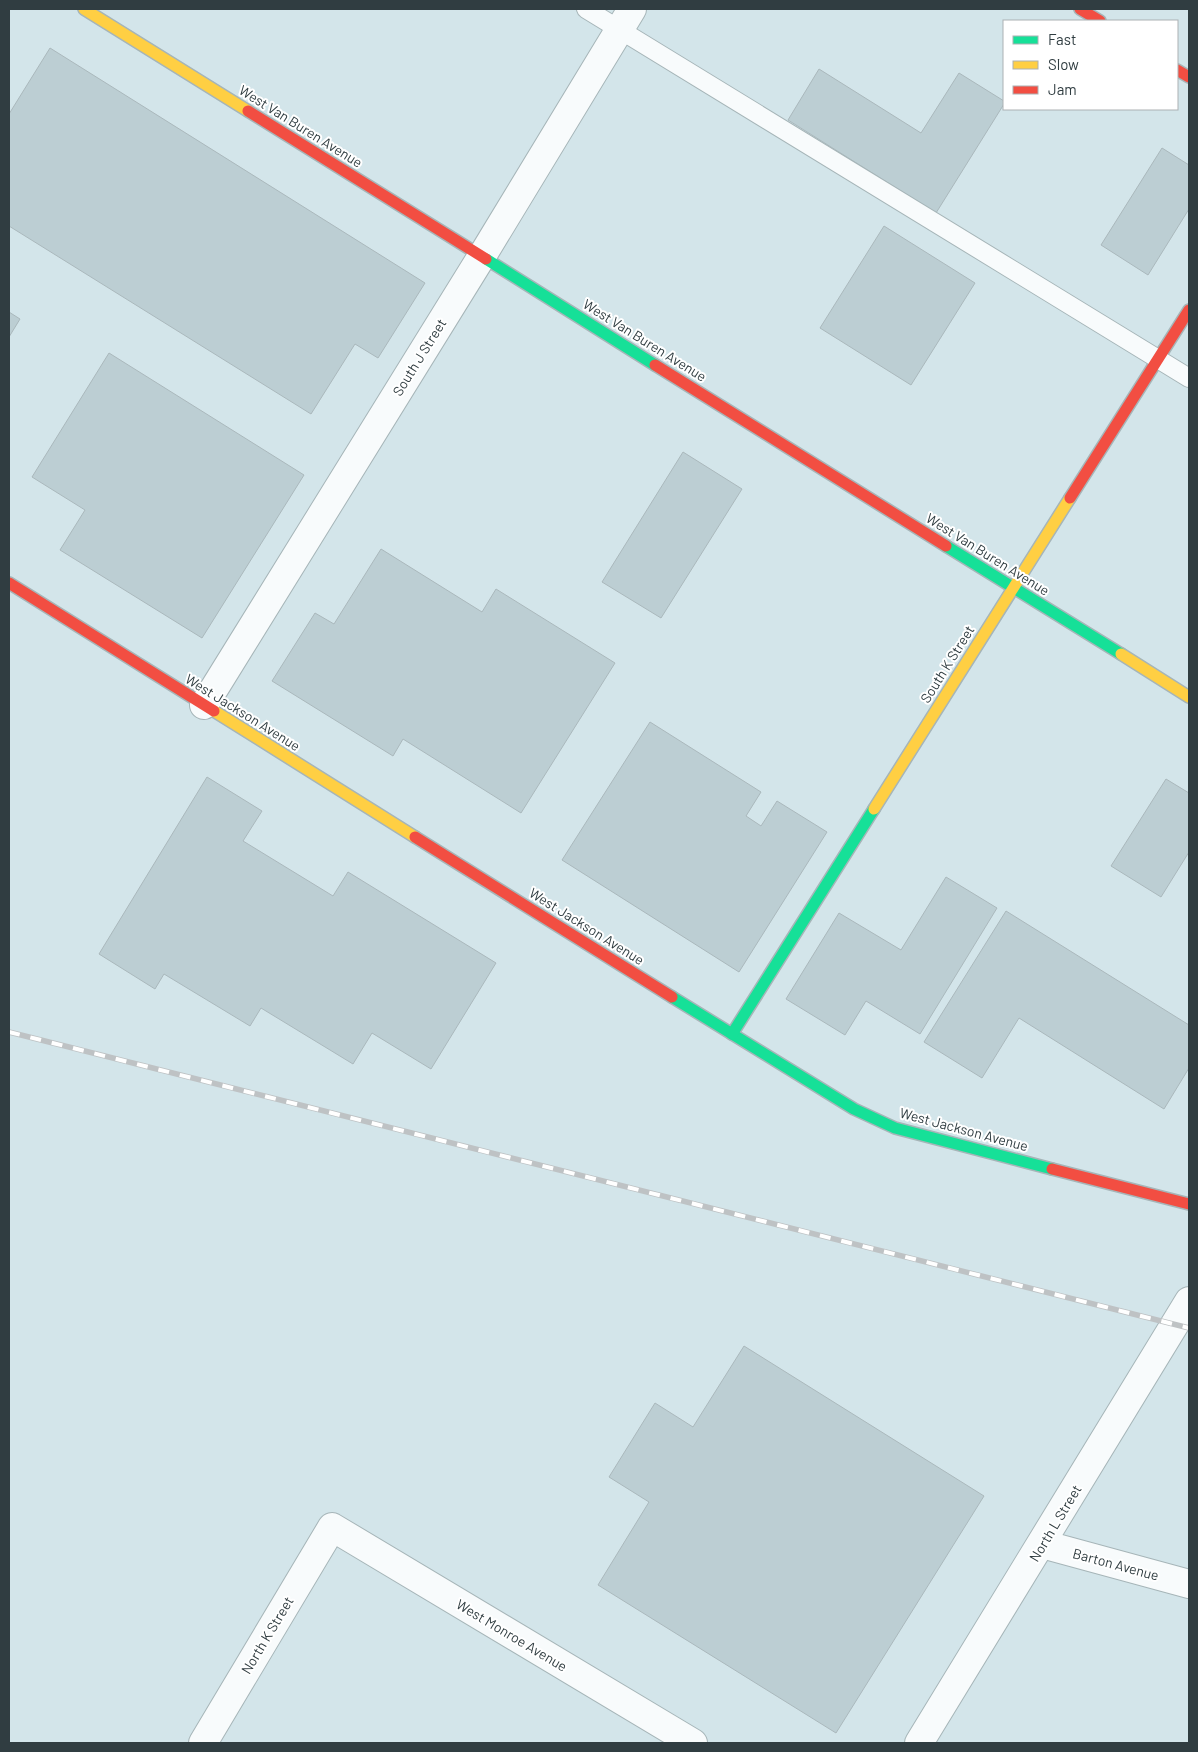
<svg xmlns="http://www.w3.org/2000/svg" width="1198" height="1752" font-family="Barlow,sans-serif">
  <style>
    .building { fill: #bcced3; stroke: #aab8bc }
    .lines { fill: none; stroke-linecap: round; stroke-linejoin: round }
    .lane-casing { stroke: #a6b5b8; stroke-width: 20 }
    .street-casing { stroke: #a6b5b8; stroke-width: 30 }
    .fast-casing { stroke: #a6b5b8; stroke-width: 14 }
    .slow-casing { stroke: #a6b5b8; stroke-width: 14 }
    .jam-casing { stroke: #a6b5b8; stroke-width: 14 }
    .lane { stroke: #f8fbfc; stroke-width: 18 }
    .street { stroke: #f8fbfc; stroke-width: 28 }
    .fast { stroke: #16e098; stroke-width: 11 }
    .slow { stroke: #ffcf43; stroke-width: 11 }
    .jam { stroke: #f24e42; stroke-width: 11 }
    .rail-casing { stroke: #bec2c4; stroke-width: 5.5 }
    .rail { stroke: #fff; stroke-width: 4; stroke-dasharray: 11; stroke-linecap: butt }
    .labels { text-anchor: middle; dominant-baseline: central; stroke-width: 4; stroke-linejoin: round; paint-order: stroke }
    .street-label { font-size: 14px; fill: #303d41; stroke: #fff }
  </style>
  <rect width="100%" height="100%" fill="#d3e5ea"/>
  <g class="building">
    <polygon points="50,48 425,283 378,358 355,344 311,414 9,226 9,114"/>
    <polygon points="819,69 921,133 959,73 1004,101 1004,104 936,213 788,120"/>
    <polygon points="1162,148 1189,165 1189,209 1148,275 1101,245"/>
    <polygon points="884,226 975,283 911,385 820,328"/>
    <polygon points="9,312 20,319 9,337"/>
    <polygon points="109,353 304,475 202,638 60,550 85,510 32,477"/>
    <polygon points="683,452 742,489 661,618 602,582"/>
    <polygon points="381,549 482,612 496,589 615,663 521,813 403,739 393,756 272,681 315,613 334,624"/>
    <polygon points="650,722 761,792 746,816 761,826 777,801 827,832 739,972 562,860"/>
    <polygon points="207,777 262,811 243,841 333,896 348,872 496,963 431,1069 372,1033 353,1064 261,1008 250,1026 164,974 155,989 99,954"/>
    <polygon points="1166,779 1189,793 1189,852 1161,897 1111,866"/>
    <polygon points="946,877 997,908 920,1034 866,1001 845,1035 786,999 839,913 901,950"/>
    <polygon points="1006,911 1189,1025 1189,1068 1164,1109 1019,1018 982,1078 924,1042"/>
    <polygon points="744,1346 984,1496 836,1733 598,1585 649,1502 609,1477 655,1403 693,1427"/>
  </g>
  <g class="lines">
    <defs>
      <polyline id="lane" points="586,9 1189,378"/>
      <g id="street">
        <polyline points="204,705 482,256 632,9"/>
        <polyline points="1042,1544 1189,1584"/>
        <polyline points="203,1743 332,1527 693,1743"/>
        <polyline points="919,1743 1189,1301"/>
      </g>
      <g id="fast">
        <polyline points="486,259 655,365"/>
        <polyline points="946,546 1121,654"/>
        <polyline points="672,997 854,1109 895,1128 1052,1169"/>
        <polyline points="732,1034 874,809"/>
      </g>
      <g id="slow">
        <polyline points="84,9 248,111"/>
        <polyline points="1121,654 1189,697"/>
        <polyline points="214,711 415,837"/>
        <polyline points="874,809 1070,498"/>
      </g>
      <g id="jam">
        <polyline points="1080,9 1100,21"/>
        <polyline points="1177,70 1189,77"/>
        <polyline points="248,111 486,259"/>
        <polyline points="655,365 946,546"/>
        <polyline points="1070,498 1189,310"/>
        <polyline points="9,583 214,711"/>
        <polyline points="415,837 672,997"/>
        <polyline points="1052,1169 1189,1204"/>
      </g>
    </defs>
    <use href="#lane" class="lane-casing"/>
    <use href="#street" class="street-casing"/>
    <use href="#fast" class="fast-casing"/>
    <use href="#slow" class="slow-casing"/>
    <use href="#jam" class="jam-casing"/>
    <use href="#lane" class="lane"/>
    <use href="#street" class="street"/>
    <use href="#fast" class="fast"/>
    <use href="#slow" class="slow"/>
    <use href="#jam" class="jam"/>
    <defs>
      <polyline id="rail" points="9,1032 1189,1328"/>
    </defs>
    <use href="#rail" class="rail-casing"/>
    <use href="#rail" class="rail"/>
  </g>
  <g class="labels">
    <g class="street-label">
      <text transform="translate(301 126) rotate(32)">West Van Buren Avenue</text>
      <text transform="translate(645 340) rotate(32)">West Van Buren Avenue</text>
      <text transform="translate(419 357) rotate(-58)">South J Street</text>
      <text transform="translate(988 554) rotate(32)">West Van Buren Avenue</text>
      <text transform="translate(947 664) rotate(-58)">South K Street</text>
      <text transform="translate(243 712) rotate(32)">West Jackson Avenue</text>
      <text transform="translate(587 926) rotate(32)">West Jackson Avenue</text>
      <text transform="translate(964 1129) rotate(15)">West Jackson Avenue</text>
      <text transform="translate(1055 1523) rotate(-59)">North L Street</text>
      <text transform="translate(1116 1564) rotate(15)">Barton Avenue</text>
      <text transform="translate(267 1635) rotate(-59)">North K Street</text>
      <text transform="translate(512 1635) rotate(31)">West Monroe Avenue</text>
    </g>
  </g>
  <rect width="1198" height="1752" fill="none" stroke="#303d41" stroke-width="20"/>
  <rect x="1003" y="20" width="175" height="90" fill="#ffffff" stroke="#acb1b3"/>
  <rect x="1013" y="36" width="25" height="8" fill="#16e098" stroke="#acb1b3"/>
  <text x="1048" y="45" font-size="15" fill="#303d41">Fast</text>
  <rect x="1013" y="61" width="25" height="8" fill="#ffcf43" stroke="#acb1b3"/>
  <text x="1048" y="70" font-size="15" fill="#303d41">Slow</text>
  <rect x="1013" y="86" width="25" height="8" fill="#f24e42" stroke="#acb1b3"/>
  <text x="1048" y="95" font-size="15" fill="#303d41">Jam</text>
</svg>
